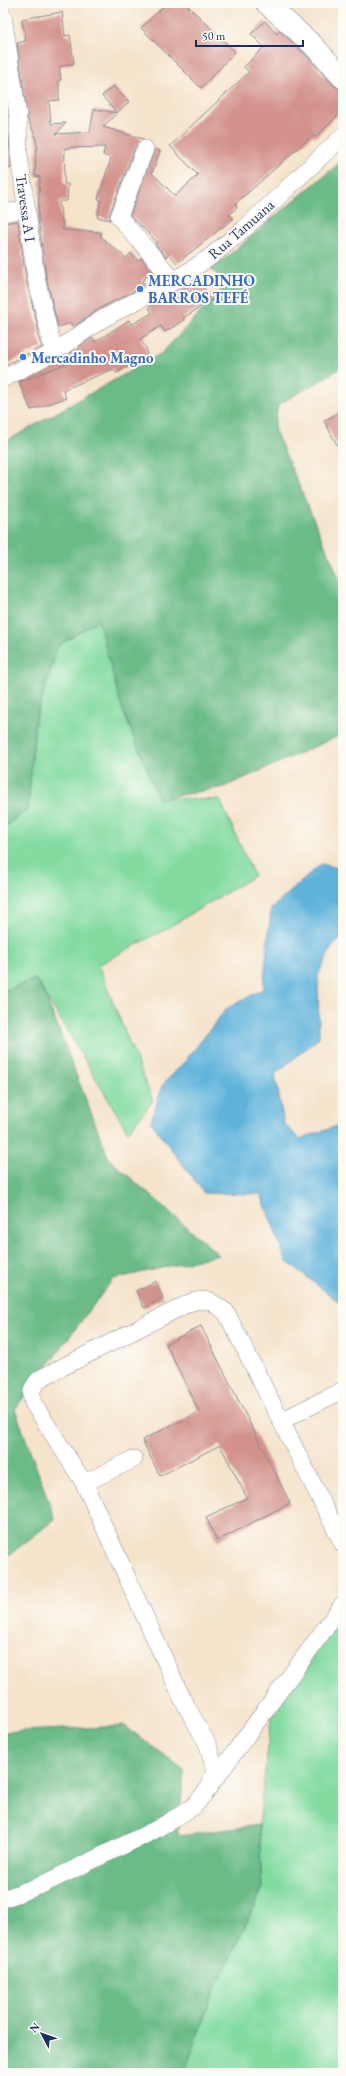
<svg xmlns="http://www.w3.org/2000/svg" width="346" height="2076" font-family="'EB Garamond',serif">
  <style>
    .green { fill: #83dba0; stroke: #4f857f }
    .forest { fill: #6abb86; stroke: #427572 }
    .water { fill: #5fb3db; stroke: #3d719c }
    .building { fill: #d3938c }
    .lines { fill: none; stroke-linecap: round; stroke-linejoin: round }
    .minor-casing { stroke: #888994; stroke-width: 18 }
    .tertiary-casing { stroke: #888994; stroke-width: 22 }
    .minor { stroke: #fff; stroke-width: 17 }
    .tertiary { stroke: #fff; stroke-width: 21 }
    .shop-dot { fill: #3f7fe0; stroke: #fdfcf7; stroke-width: 1.5 }
    .labels { text-anchor: middle; dominant-baseline: central; stroke-width: 4; stroke-linejoin: round; paint-order: stroke }
    .street-label { font-size: 15px; fill: #1b2f5e; stroke: #fdfcf7 }
    .shop-label { font-size: 15px; font-weight: bold; fill: #366cbe; stroke: #fdfcf7; text-anchor: start }
  </style>
  <rect width="100%" height="100%" fill="#fdfcf7"/>
  <filter id="ink" filterUnits="userSpaceOnUse"><feTurbulence type="fractalNoise" baseFrequency=".025" numOctaves="2"/><feDisplacementMap in="SourceGraphic" scale="8" xChannelSelector="R" yChannelSelector="G"/><feConvolveMatrix kernelMatrix="1 2 1 2 8 2 1 2 1" color-interpolation-filters="sRGB"/></filter>
  <filter id="wash" filterUnits="userSpaceOnUse"><feTurbulence type="fractalNoise" baseFrequency=".012" numOctaves="4" result="noise"/><feDisplacementMap in="SourceGraphic" scale="16" xChannelSelector="R" yChannelSelector="G"/><feGaussianBlur stdDeviation="0.9" result="paint"/><feColorMatrix in="noise" values="0 0 0 0 0 0 0 0 0 0 0 0 0 0 0 0 0 1.4 0 .05"/><feComposite in="paint" operator="in"/></filter>
  <g filter="url(#wash)">
    <rect width="100%" height="100%" fill="#f5e3ca"/>
    <g class="green">
      <polygon points="99,619 122,708 159,798 220,800 254,876 164,930 98,965 153,1101 128,1132 36,979 3,991 3,828 28,809 35,721 58,646"/>
      <polygon points="343,1612 343,2073 184,2073 211,1998 262,1890 259,1825 271,1719"/>
    </g>
    <g class="forest">
      <polygon points="343,160 343,367 278,405 274,428 343,587 343,734 224,787 159,799 122,708 98,620 58,646 35,721 28,809 3,828 3,443 162,353 229,282 211,270"/>
      <polygon points="35,979 46,997 109,1159 219,1255 113,1279 15,1409 55,1519 3,1560 3,991"/>
      <polygon points="125,1726 184,1770 178,1836 259,1825 262,1890 211,1998 184,2073 3,2073 3,1732"/>
    </g>
    <polygon class="water" points="321,864 343,869 343,938 334,943 318,975 319,1038 275,1074 284,1124 300,1139 343,1124 343,1305 286,1261 261,1194 204,1193 151,1122 162,1086 186,1060 226,1009 263,989 271,909"/>
    <g id="blocks">
      <g class="building">
        <polygon points="167,3 185,3 235,52 201,88 141,28"/>
        <polygon points="62,12 65,36 70,35 74,63 59,67 61,80 59,80 59,100 49,101 51,124 66,123 56,134 90,132 94,109 117,113 103,127 144,139 136,145 110,213 110,220 97,217 101,200 98,199 111,158 103,155 105,147 65,148 64,184 68,184 67,201 59,201 63,230 101,232 101,237 126,258 131,253 138,261 141,258 152,271 142,281 145,284 143,286 99,309 73,327 71,323 58,327 46,276 38,218 40,177 35,176 36,149 38,149 34,133 28,120 17,43 26,41 22,19"/>
        <polygon points="265,21 277,34 280,31 305,54 334,86 343,90 343,110 316,137 313,135 235,204 237,207 229,215 233,219 177,263 169,254 166,257 155,244 157,242 130,215 155,149 160,151 152,173 175,196 198,175 170,146 249,72 244,67 264,47 251,34"/>
        <polygon points="3,83 8,120 3,121"/>
        <polygon points="113,86 129,102 117,113 102,96"/>
        <polygon points="3,136 9,136 11,168 3,170"/>
        <polygon points="18,221 26,280 39,332 37,333 42,347 3,366 3,223"/>
        <polygon points="197,278 212,300 183,318 184,320 165,332 161,326 140,339 146,348 147,355 116,373 113,369 63,390 66,398 31,410 19,382 73,361 70,353 80,349 79,347 92,338 95,342 129,320 131,325 152,313 149,307 186,287"/>
        <polygon points="343,410 343,455 324,421"/>
        <polygon points="156,1281 163,1298 144,1308 136,1291"/>
        <polygon points="201,1326 290,1503 217,1541 206,1517 247,1498 220,1445 160,1476 142,1440 199,1412 166,1344"/>
      </g>
    </g>
  </g>
  <g filter="url(#ink)">
    <use href="#blocks" fill-opacity="0" stroke="#888994" stroke-width="1"/>
    <g class="lines">
      <defs>
        <g id="minor">
          <polyline points="3,16 18,115 19,155 36,278 54,352"/>
          <polyline points="145,149 119,217 174,281"/>
          <polyline points="3,213 26,209"/>
          <polyline points="3,379 54,352 104,318 174,281 210,257 245,228 343,136"/>
          <polyline points="281,1421 343,1390"/>
          <polyline points="84,1483 134,1459"/>
          <polyline points="212,1783 343,1604"/>
          <path d="M3,1899L39,1886L153,1831L172,1820L194,1806L209,1788L215,1771L208,1745L183,1700L84,1483L33,1403C29,1392 33,1385 41,1378L189,1303C207,1297 211,1301 226,1312L343,1544"/>
        </g>
        <polyline id="tertiary" points="266,3 313,45 343,78"/>
      </defs>
      <use href="#minor" class="minor-casing"/>
      <use href="#tertiary" class="tertiary-casing"/>
      <use href="#minor" class="minor"/>
      <use href="#tertiary" class="tertiary"/>
    </g>
  </g>
  <g class="shop-dot">
    <circle cx="140" cy="289" r="4"/>
    <circle cx="23" cy="357" r="4"/>
  </g>
  <g class="labels">
    <g class="street-label">
      <text transform="translate(26 208) rotate(82)">Travessa A I</text>
      <text transform="translate(241 229) rotate(-41)">Rua Tamuana</text>
    </g>
    <g class="shop-label">
      <text x="148" y="280">MERCADINHO<tspan x="148" dy="17">BARROS TEFÉ</tspan></text>
      <text x="31" y="357">Mercadinho Magno</text>
    </g>
  </g>
  <rect width="346" height="2076" fill="none" stroke="#fdfcf7" stroke-width="16"/>
  <g transform="translate(42 2034) rotate(311)" stroke="#fdfcf7" stroke-width="3" paint-order="stroke">
  <path d="M0-3L7 15L0 10L-7 15Z" fill="#1b2f5e"/>
  <text y="-6" font-size="11" font-weight="bold" text-anchor="middle" fill="#1b2f5e">N</text>
  </g>
  <path d="M196 40v6h107v-6" fill="none" stroke="#1b2f5e" stroke-width="2"/>
  <text x="202" y="40" font-size="12" fill="#1b2f5e" stroke="#fdfcf7" stroke-width="3" paint-order="stroke">50 m</text>
</svg>
